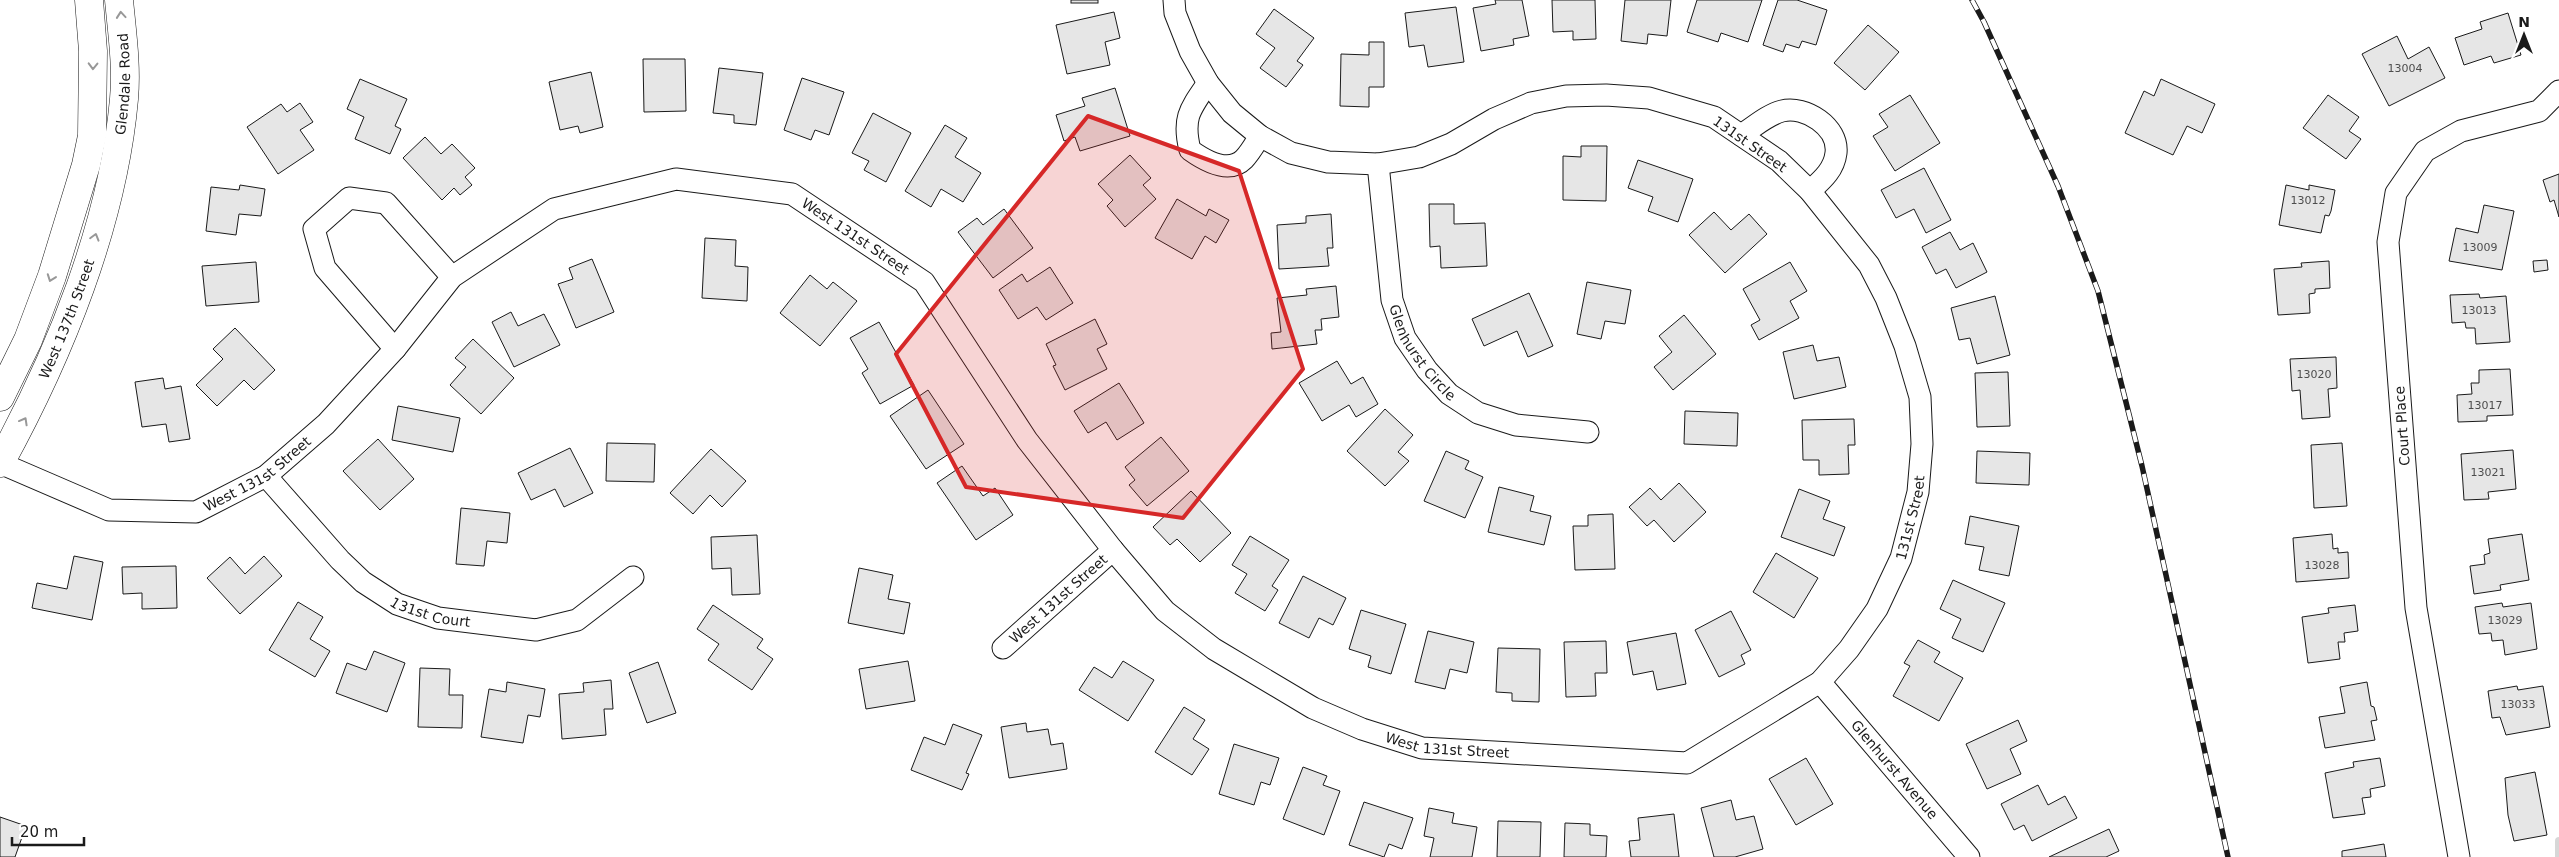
<svg xmlns="http://www.w3.org/2000/svg" width="2559" height="857" font-family="'DejaVu Sans',sans-serif">
  <style>
    .lines { fill: none; stroke-linecap: round; stroke-linejoin: round }
    .stream { stroke: #d7d7d7; stroke-width: 8 }
    .building { fill: #e6e6e6; stroke: #1a1a1a }
    .street-casing { stroke: #1a1a1a; stroke-width: 23 }
    .secondary-casing { stroke: #1a1a1a; stroke-width: 29 }
    .street { stroke: #fff; stroke-width: 21 }
    .secondary { stroke: #fff; stroke-width: 28 }
    .rail-casing { stroke: #1a1a1a; stroke-width: 5.5 }
    .rail { stroke: #fff; stroke-width: 4; stroke-dasharray: 11; stroke-linecap: butt }
    .oneway { stroke: #989898 }
    .marked { fill: #d62828; fill-opacity: 0.2; stroke: #d62828; stroke-width: 4; stroke-linejoin: round }
    .labels { text-anchor: middle; dominant-baseline: central; stroke-width: 4; stroke-linejoin: round; paint-order: stroke }
    .number-label { font-size: 11px; fill: #4d4d4d }
    .street-label { font-size: 14px; fill: #1a1a1a; stroke: #fff }
  </style>
  <rect width="100%" height="100%" fill="#fff"/>
  <g class="lines">
    <polyline class="stream" points="2559,857 2559,841"/>
  </g>
  <g class="building">
    <rect x="1071" y="0" width="27" height="3"/>
    <polygon points="1495,0 1522,0 1529,36 1513,39 1514,45 1481,51 1473,8 1496,4"/>
    <polygon points="1552,0 1595,0 1596,39 1573,40 1573,31 1553,32"/>
    <polygon points="1625,0 1671,0 1667,36 1648,34 1647,44 1621,41"/>
    <polygon points="1697,0 1762,0 1748,42 1721,33 1718,42 1687,32"/>
    <polygon points="1778,0 1797,0 1827,10 1816,45 1802,41 1799,48 1786,44 1783,52 1763,45"/>
    <polygon points="1456,7 1464,62 1428,67 1424,45 1409,47 1405,13"/>
    <polygon points="1274,9 1314,38 1297,61 1303,65 1286,87 1260,68 1275,48 1256,34"/>
    <polygon points="1114,12 1120,38 1105,42 1110,65 1067,74 1056,25"/>
    <polygon points="2508,13 2521,55 2494,63 2491,56 2464,65 2455,38 2482,29 2480,22"/>
    <polygon points="1868,25 1899,52 1865,90 1834,63"/>
    <polygon points="2397,36 2408,59 2429,47 2445,78 2389,106 2362,54"/>
    <polygon points="1369,42 1384,42 1384,87 1369,87 1369,107 1340,106 1341,54 1369,55"/>
    <polygon points="643,59 685,59 686,111 644,112"/>
    <polygon points="719,68 763,73 756,125 734,123 734,115 713,113"/>
    <polygon points="591,72 603,127 580,133 578,126 560,130 549,82"/>
    <polygon points="802,78 844,92 829,135 815,130 811,140 784,130"/>
    <polygon points="360,79 407,99 395,126 401,129 390,154 355,139 364,117 347,109"/>
    <polygon points="2161,79 2215,104 2202,133 2187,126 2173,155 2125,133 2144,91 2154,96"/>
    <polygon points="1115,88 1130,136 1080,151 1075,137 1064,141 1056,115 1085,106 1082,98"/>
    <polygon points="1910,95 1940,143 1895,171 1873,136 1888,127 1879,114"/>
    <polygon points="2328,95 2359,117 2349,131 2361,139 2346,159 2303,128"/>
    <polygon points="300,103 313,122 300,130 314,150 278,174 247,127 281,104 287,112"/>
    <polygon points="873,113 911,133 886,182 864,170 869,161 852,153"/>
    <polygon points="945,125 967,138 955,157 981,173 963,202 941,189 931,207 905,191"/>
    <polygon points="425,137 441,154 452,144 475,168 465,177 472,185 460,195 454,188 442,200 403,158"/>
    <polygon points="1581,146 1607,146 1606,201 1563,200 1563,156 1581,157"/>
    <polygon points="1130,155 1151,178 1143,185 1156,199 1125,227 1107,206 1113,200 1098,184"/>
    <polygon points="1638,160 1693,179 1678,222 1648,211 1653,197 1628,188"/>
    <polygon points="1924,168 1951,220 1926,233 1914,209 1896,218 1881,190"/>
    <polygon points="2559,174 2559,217 2554,200 2550,202 2543,180"/>
    <polygon points="240,185 265,189 261,216 239,214 236,235 206,231 211,187 239,190"/>
    <polygon points="2286,185 2309,190 2309,185 2335,190 2331,211 2329,216 2325,215 2321,233 2279,225"/>
    <polygon points="1177,199 1206,216 1209,209 1229,220 1216,243 1205,236 1192,259 1155,238"/>
    <polygon points="1429,204 1454,204 1454,224 1485,223 1487,266 1441,268 1440,246 1430,247"/>
    <polygon points="2484,205 2514,211 2502,270 2449,261 2456,228 2478,233"/>
    <polygon points="1004,209 1033,248 993,278 958,232 977,218 983,225"/>
    <polygon points="1714,212 1731,230 1749,214 1767,234 1725,273 1689,235"/>
    <polygon points="1331,214 1333,248 1327,248 1329,266 1279,269 1277,225 1306,223 1306,216"/>
    <polygon points="1950,232 1960,250 1973,243 1987,272 1956,288 1946,269 1936,274 1922,247"/>
    <polygon points="705,238 736,240 735,266 748,267 747,301 702,298"/>
    <polygon points="592,259 614,312 576,328 558,284 573,279 569,268"/>
    <polygon points="2547,260 2548,270 2534,272 2533,261"/>
    <polygon points="2329,261 2330,288 2315,289 2315,293 2309,294 2310,313 2278,315 2274,269 2302,267 2301,263"/>
    <polygon points="256,262 259,302 206,306 202,266"/>
    <polygon points="1790,262 1807,291 1790,301 1799,318 1759,340 1751,325 1760,320 1743,289"/>
    <polygon points="1050,267 1073,303 1046,320 1037,307 1018,319 999,290 1022,274 1027,282"/>
    <polygon points="810,275 827,289 833,282 857,301 820,346 780,313"/>
    <polygon points="1587,282 1631,290 1625,324 1605,321 1601,339 1577,334"/>
    <polygon points="1336,286 1339,317 1321,319 1322,330 1315,330 1317,344 1272,349 1271,333 1281,332 1277,298 1307,295 1306,289"/>
    <polygon points="1529,293 1553,346 1528,357 1517,331 1484,346 1472,319"/>
    <polygon points="2479,294 2480,298 2506,296 2510,342 2476,344 2475,328 2466,328 2465,322 2452,323 2450,295"/>
    <polygon points="1995,296 2010,355 1977,364 1970,338 1959,340 1951,308"/>
    <polygon points="511,312 518,326 544,314 560,345 514,367 492,322"/>
    <polygon points="1684,315 1716,354 1673,390 1654,367 1672,352 1659,336"/>
    <polygon points="1095,319 1107,344 1097,349 1107,369 1065,390 1053,366 1056,365 1046,344"/>
    <polygon points="879,322 914,385 880,404 862,373 868,369 850,338"/>
    <polygon points="235,328 275,370 254,390 244,380 217,406 196,385 223,359 213,349"/>
    <polygon points="473,339 514,378 481,414 450,385 466,367 455,358"/>
    <polygon points="1813,345 1817,361 1839,357 1846,387 1794,399 1783,352"/>
    <polygon points="2336,357 2337,388 2328,389 2330,417 2302,419 2300,390 2292,391 2290,359"/>
    <polygon points="1337,361 1351,384 1363,377 1378,404 1356,417 1349,405 1322,421 1299,383"/>
    <polygon points="2510,369 2513,415 2487,416 2487,421 2458,422 2457,395 2472,394 2471,383 2479,383 2479,370"/>
    <polygon points="2008,372 2010,426 1977,427 1975,373"/>
    <polygon points="163,378 165,389 181,386 190,439 169,442 166,424 142,427 135,382"/>
    <polygon points="1119,383 1144,423 1117,440 1106,422 1088,433 1074,411"/>
    <polygon points="928,390 964,444 926,469 890,416"/>
    <polygon points="398,406 460,418 453,452 392,440"/>
    <polygon points="1385,409 1413,435 1398,452 1409,461 1385,486 1347,451"/>
    <polygon points="1685,411 1738,413 1737,446 1684,444"/>
    <polygon points="1854,419 1855,445 1848,445 1849,474 1819,475 1819,460 1803,460 1802,420"/>
    <polygon points="1161,437 1189,471 1147,506 1129,485 1135,480 1125,467"/>
    <polygon points="378,439 414,479 380,510 343,471"/>
    <polygon points="607,443 655,444 654,482 606,481"/>
    <polygon points="2342,443 2347,506 2314,508 2311,445"/>
    <polygon points="570,448 593,493 564,507 555,489 531,500 518,473"/>
    <polygon points="711,449 746,481 722,507 710,495 693,514 670,493"/>
    <polygon points="2513,450 2516,489 2488,492 2489,499 2464,500 2461,454"/>
    <polygon points="1446,451 1469,461 1465,469 1483,477 1465,518 1424,501"/>
    <polygon points="1977,451 2030,453 2029,485 1976,483"/>
    <polygon points="962,466 983,496 995,488 1013,515 976,540 937,483"/>
    <polygon points="1679,483 1706,512 1674,542 1654,520 1647,526 1629,507 1650,488 1661,500"/>
    <polygon points="1499,487 1534,496 1530,511 1551,516 1544,545 1488,532"/>
    <polygon points="1799,489 1830,501 1823,519 1845,527 1834,556 1781,537"/>
    <polygon points="1191,491 1231,533 1200,562 1177,539 1170,545 1153,527"/>
    <polygon points="461,508 510,513 507,543 487,541 484,566 456,564"/>
    <polygon points="1613,514 1615,569 1575,570 1573,526 1588,526 1588,515"/>
    <polygon points="1970,516 2019,526 2009,576 1979,570 1984,547 1965,544"/>
    <polygon points="2332,534 2333,549 2338,548 2338,553 2348,552 2349,578 2296,582 2293,538"/>
    <polygon points="2522,534 2529,580 2500,585 2501,590 2474,594 2470,566 2485,564 2484,555 2490,553 2488,539"/>
    <polygon points="757,535 760,594 732,595 731,568 712,569 711,537"/>
    <polygon points="1250,536 1289,560 1272,586 1278,590 1265,611 1235,593 1247,574 1232,565"/>
    <polygon points="1776,553 1818,578 1794,618 1753,592"/>
    <polygon points="74,556 103,562 92,620 32,608 37,583 67,589"/>
    <polygon points="264,556 282,576 240,614 207,578 230,557 245,574"/>
    <polygon points="176,566 177,608 142,609 142,593 123,594 122,567"/>
    <polygon points="859,568 893,575 888,599 910,603 904,634 848,623"/>
    <polygon points="1303,576 1346,598 1333,625 1319,618 1309,638 1279,623"/>
    <polygon points="1953,580 2005,603 1983,652 1952,638 1961,619 1940,609"/>
    <polygon points="298,602 323,617 310,639 330,651 315,677 269,650"/>
    <polygon points="2502,603 2503,607 2531,603 2537,649 2505,655 2503,640 2492,641 2491,633 2479,634 2475,607"/>
    <polygon points="713,605 763,639 757,648 773,659 752,690 708,660 719,644 697,629"/>
    <polygon points="2355,605 2358,631 2344,633 2345,642 2338,642 2340,659 2308,663 2302,617 2329,613 2328,608"/>
    <polygon points="1361,610 1406,624 1391,674 1368,667 1371,656 1349,649"/>
    <polygon points="1731,611 1751,650 1741,655 1745,664 1719,677 1695,630"/>
    <polygon points="1428,631 1474,642 1467,673 1450,669 1445,689 1415,682"/>
    <polygon points="1676,633 1686,684 1657,690 1653,671 1633,675 1627,642"/>
    <polygon points="1918,640 1940,652 1934,662 1963,678 1939,721 1893,696 1910,666 1904,663"/>
    <polygon points="1606,641 1607,673 1595,673 1596,696 1566,697 1564,642"/>
    <polygon points="1498,648 1540,649 1539,702 1512,701 1512,693 1496,692"/>
    <polygon points="374,651 405,663 387,712 336,693 347,663 366,670"/>
    <polygon points="908,661 915,701 866,709 859,669"/>
    <polygon points="1123,661 1154,680 1128,721 1079,690 1094,667 1112,678"/>
    <polygon points="658,662 676,713 647,723 629,673"/>
    <polygon points="420,668 450,669 449,695 463,695 462,728 418,727"/>
    <polygon points="611,680 613,709 604,709 606,735 562,739 559,694 584,692 583,683"/>
    <polygon points="507,682 545,689 540,717 528,715 523,743 481,737 489,689 506,692"/>
    <polygon points="2367,682 2371,706 2374,707 2377,720 2371,721 2375,740 2325,748 2319,717 2345,713 2340,687"/>
    <polygon points="2517,686 2518,690 2543,686 2550,727 2506,735 2500,717 2492,718 2488,691"/>
    <polygon points="1184,707 1205,720 1193,739 1209,749 1192,775 1155,752"/>
    <polygon points="2018,720 2027,741 2010,749 2021,774 1987,789 1966,744"/>
    <polygon points="1026,723 1027,732 1048,729 1051,745 1063,743 1067,769 1009,778 1001,727"/>
    <polygon points="953,724 982,735 966,773 969,774 962,790 911,770 924,737 945,745"/>
    <polygon points="1234,744 1279,758 1270,785 1261,782 1254,805 1219,794"/>
    <polygon points="1806,758 1833,804 1796,825 1769,779"/>
    <polygon points="2380,758 2385,786 2370,789 2371,797 2362,798 2365,814 2333,818 2325,773 2354,767 2353,762"/>
    <polygon points="1303,767 1327,776 1323,785 1340,791 1324,835 1283,819"/>
    <polygon points="2535,772 2547,835 2514,841 2508,815 2505,778"/>
    <polygon points="2038,785 2048,805 2065,796 2077,818 2032,841 2024,825 2014,830 2001,804"/>
    <polygon points="1731,800 1736,820 1754,816 1763,849 1735,857 1714,857 1701,808"/>
    <polygon points="1364,802 1413,818 1402,849 1389,844 1384,857 1349,845"/>
    <polygon points="1429,808 1454,813 1452,823 1477,827 1472,857 1430,857 1434,838 1424,836"/>
    <polygon points="1674,814 1679,857 1631,857 1629,841 1640,840 1638,818"/>
    <polygon points="0,817 26,826 15,857 0,857"/>
    <polygon points="1498,821 1541,822 1540,857 1497,857"/>
    <polygon points="1565,823 1590,824 1590,835 1607,836 1606,857 1564,857"/>
    <polygon points="2109,829 2119,851 2106,857 2049,857"/>
    <polygon points="2384,844 2386,857 2342,857 2342,851"/>
  </g>
  <g class="lines">
    <defs>
      <g id="street">
        <path d="M1208,83C1190,109 1182,118 1190,150C1204,160 1228,175 1244,159C1250,153 1255,144 1260,136"/>
        <path d="M1741,135C1754,127 1767,115 1782,111C1805,105 1839,127 1836,153C1834,170 1822,180 1810,191"/>
        <path id="s1" d="M1378,164L1392,300L1405,338L1427,370L1449,394L1478,413L1516,425L1588,432"/>
        <polyline points="395,349 325,268 314,229 349,198 386,203 452,277"/>
        <path id="s2" d="M0,463L109,510L196,512L266,476L326,424L395,349L452,277L554,209L676,179L792,194L924,282L1027,440L1113,550L1165,611L1214,649L1313,708L1362,729L1422,748L1687,763L1820,682L1849,649L1877,609L1901,558L1918,492L1922,444L1920,397L1905,346L1886,298L1869,265L1810,191L1779,161L1714,117L1649,98L1606,95L1566,96L1531,103L1494,119L1451,144L1419,157L1378,164L1328,162L1291,153L1260,136L1232,113L1208,83L1190,51L1175,13L1174,0"/>
        <path id="s3" d="M266,476L340,560L363,582L397,604L438,618L536,630L577,620L633,577"/>
        <path id="s4" d="M1003,648L1113,550"/>
        <path id="s5" d="M1820,682L1969,857"/>
        <polyline points="2459,857 2416,608 2388,242 2396,193 2425,151 2461,131 2539,111 2559,91"/>
      </g>
      <g id="secondary">
        <polyline points="0,397 28,340 52,276 86,165 92,136 93,51 89,0"/>
        <path id="s6" d="M0,463C60,354 113,223 124,99C127,66 122,32 119,0"/>
      </g>
    </defs>
    <use href="#street" class="street-casing"/>
    <use href="#secondary" class="secondary-casing"/>
    <use href="#street" class="street"/>
    <use href="#secondary" class="secondary"/>
    <defs>
      <polyline id="rail" points="1972,0 1984,22 2058,186 2098,291 2142,466 2228,857"/>
    </defs>
    <use href="#rail" class="rail-casing"/>
    <use href="#rail" class="rail"/>
  </g>
  <defs><path id="oneway-chevron" d="M-2-3.5L2.5 0L-2 3.5" fill="none" stroke-width="1.6" stroke-linecap="round" stroke-linejoin="round" transform="scale(1.25)"/></defs>
  <g class="oneway">
    <use href="#oneway-chevron" transform="translate(121 15) rotate(-95)"/>
    <use href="#oneway-chevron" transform="translate(93 66) rotate(91)"/>
    <use href="#oneway-chevron" transform="translate(95 237) rotate(-74)"/>
    <use href="#oneway-chevron" transform="translate(51 278) rotate(110)"/>
    <use href="#oneway-chevron" transform="translate(24 421) rotate(-61)"/>
  </g>
  <path class="marked" d="M1088,116L1239,171L1303,369L1183,518L966,487L896,354Z"/>
  <g class="labels">
    <g class="number-label">
      <text x="2405" y="68">13004</text>
      <text x="2308" y="200">13012</text>
      <text x="2480" y="247">13009</text>
      <text x="2479" y="310">13013</text>
      <text x="2314" y="374">13020</text>
      <text x="2485" y="405">13017</text>
      <text x="2488" y="472">13021</text>
      <text x="2322" y="565">13028</text>
      <text x="2505" y="620">13029</text>
      <text x="2518" y="704">13033</text>
    </g>
    <g class="street-label">
      <text stroke="none"><textPath href="#s6" startOffset="402">Glendale Road</textPath></text>
      <text transform="translate(1750 144) rotate(35)">131st Street</text>
      <text stroke="none"><textPath href="#s2" startOffset="999">West 131st Street</textPath></text>
      <text stroke="none"><textPath href="#s6" startOffset="159">West 137th Street</textPath></text>
      <text stroke="none"><textPath href="#s1" startOffset="198">Glenhurst Circle</textPath></text>
      <text transform="translate(2402 426) rotate(-94)">Court Place</text>
      <text stroke="none"><textPath href="#s2" startOffset="278">West 131st Street</textPath></text>
      <text stroke="none"><textPath href="#s2" startOffset="2395">131st Street</textPath></text>
      <text stroke="none"><textPath href="#s4" startOffset="74">West 131st Street</textPath></text>
      <text stroke="none"><textPath href="#s3" startOffset="219">131st Court</textPath></text>
      <text stroke="none"><textPath href="#s2" startOffset="1808">West 131st Street</textPath></text>
      <text stroke="none"><textPath href="#s5" startOffset="115">Glenhurst Avenue</textPath></text>
    </g>
  </g>
  <g transform="translate(2524 35)" stroke="#ffffff" stroke-width="4" paint-order="stroke">
  <path d="M0-4L9 19L0 12L-9 19Z" fill="#1a1a1a"/>
  <text y="-8" font-size="14" font-weight="bold" text-anchor="middle" fill="#1a1a1a">N</text>
  </g>
  <path d="M12 837v8h72v-8" fill="none" stroke="#1a1a1a" stroke-width="2.5"/>
  <text x="20" y="837" font-size="15" fill="#1a1a1a" stroke="#ffffff" stroke-width="4" paint-order="stroke">20 m</text>
</svg>
